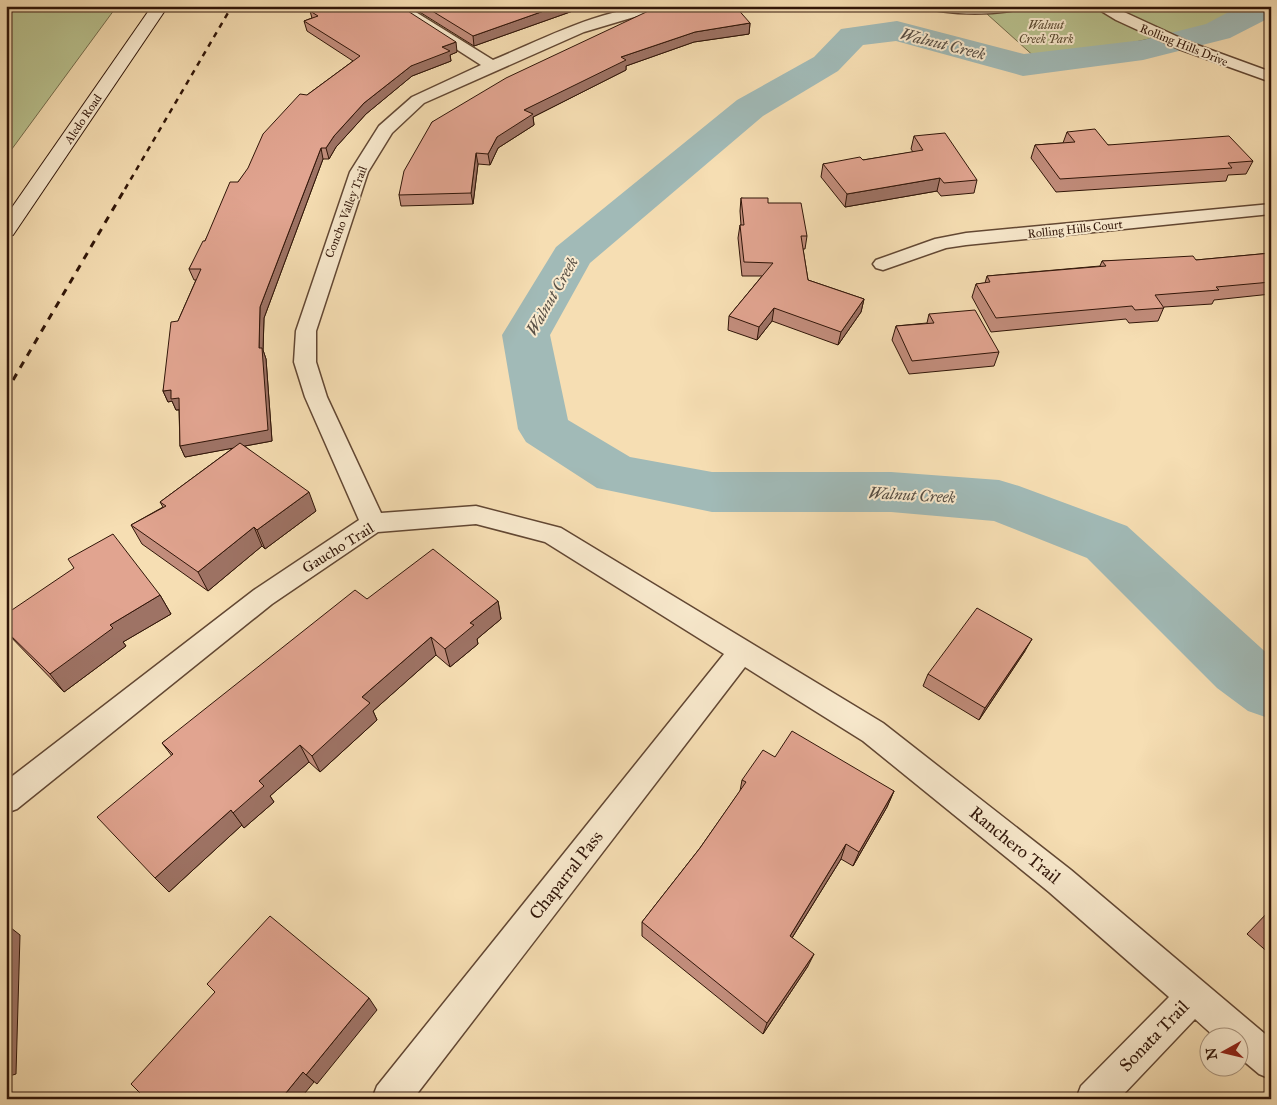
<svg xmlns="http://www.w3.org/2000/svg" width="1277" height="1105" font-family="'IM FELL Great Primer',serif">
  <style>
    .green { fill: #b9c28f; stroke: #746c4c }
    .lines { fill: none; stroke-linecap: round; stroke-linejoin: round }
    .river { fill: #a1bab7; fill-rule: evenodd }
    .street-casing { stroke: #624733; stroke-width: 3 }
    .secondary-casing { stroke: #301508; stroke-width: 2 }
    .street { fill: #f9eace; fill-rule: evenodd }
    .secondary { fill: #f9eace; fill-rule: evenodd }
    .rail-far1 { stroke: #301508; stroke-width: 2.5; stroke-dasharray: 5.5 5.5; stroke-linecap: butt }
    .rail { stroke: #301508; stroke-width: 3; stroke-dasharray: 7 7; stroke-linecap: butt }
    .wall { fill: #c28d7c; stroke: #301508 }
    .shaded-wall { fill: #9e7365; stroke: #301508 }
    .building { fill: #e1a490; stroke: #301508 }
    .labels { text-anchor: middle; dominant-baseline: central; stroke-width: 4; stroke-linejoin: round; paint-order: stroke }
    .far-park-label { font-size: 12px; font-style: italic; fill: #594930; stroke: #f9eace }
    .far-street-label { font-size: 12px; fill: #301508; stroke: #f9eace }
    .street-label { font-size: 15px; fill: #301508; stroke: #f9eace }
    .water-label { font-size: 16px; font-style: italic; fill: #584f45; stroke: #f9eace }
    .near-street-label { font-size: 18px; fill: #301508; stroke: #f9eace }
  </style>
  <rect width="100%" height="100%" fill="#f6deb3"/>
  <filter id="stains"><feTurbulence type="fractalNoise" baseFrequency=".004" numOctaves="4"/><feColorMatrix values="0 0 0 0 .2 0 0 0 0 .09 0 0 0 0 .02 0 0 0 .5 -.17"/></filter>
  <radialGradient id="worn" r=".72"><stop offset=".6" stop-color="#630" stop-opacity="0"/><stop offset="1" stop-color="#630" stop-opacity=".3"/></radialGradient>
  <g class="green">
    <polygon points="6,6 117,6 6,157"/>
    <path d="M1040,6H1244C1221,26 1188,30 1158,37C1118,46 1078,54 1037,59L987,14Z"/>
  </g>
  <g class="lines">
    <polygon class="river" points="1240,6 1271,6 1271,17 1230,38 1143,60 1023,76 896,41 863,45 838,71 763,116 590,263 550,335 568,420 630,457 712,472 891,472 999,480 1019,486 1127,526 1271,657 1271,719 1248,711 1217,688 1087,558 994,521 891,512 712,512 597,488 526,442 518,429 502,335 556,247 737,100 814,57 841,29 897,21 1024,54 1143,40 1206,24"/>
    <defs>
      <g id="street">
        <path d="M389,6H406L493,60C546,38 604,6 663,6L661,9L584,32L424,103L392,133L368,172L316,331V362L327,397L381,513L476,506L561,528L883,723L1071,870L1271,1039V1079L1259,1074L1240,1058V1038H1216L1195,1019L1119,1099H1076L1081,1086L1169,997L1049,892L863,741L745,667L413,1099H372L377,1086L724,654L545,542L476,524L378,532L272,604L17,809L6,813V781L254,590L359,520L305,397L294,362L296,331L350,172L379,126L412,97L481,65Z"/>
        <path d="M926,6H1024C1016,16 934,16 926,6Z"/>
        <polygon points="1093,6 1111,6 1189,42 1271,72 1271,82 1179,49 1116,20"/>
        <polygon points="1271,204 1271,214 966,245 946,248 883,270 876,268 873,264 876,260 935,239 966,233"/>
      </g>
      <polygon id="secondary" points="152,6 168,6 13,235 6,237 6,216"/>
    </defs>
    <use href="#street" class="street-casing"/>
    <use href="#secondary" class="secondary-casing"/>
    <use href="#street" class="street"/>
    <use href="#secondary" class="secondary"/>
    <polyline class="rail-far1" points="125,189 232,6"/>
    <polyline class="rail" points="6,392 126,187"/>
  </g>
  <g class="wall">
    <polygon points="410,6 587,6 474,46"/>
    <polygon points="310,11 457,52 450,55 451,61 412,76 366,114 336,147 329,159 323,159 264,318 263,350 266,359 272,441 245,446 316,511 265,549 262,546 208,591 142,544 131,525 163,507 160,502 233,448 185,457 180,446 179,410 176,410 172,401 168,402 163,391 178,321 196,280 194,280 189,269 238,182 307,95 353,61 307,31 304,21 312,18"/>
    <polygon points="750,23 749,34 694,42 626,66 626,70 533,117 534,125 498,148 490,165 478,164 473,204 401,206 399,195 432,122"/>
    <polygon points="1067,132 1108,145 1253,161 1246,174 1228,175 1226,181 1056,192 1031,158 1035,145 1063,143"/>
    <polygon points="914,136 977,180 974,193 941,196 937,191 845,207 821,177 823,164 863,160 913,152 911,149"/>
    <polygon points="741,198 768,203 807,236 805,249 803,249 808,280 864,299 861,312 838,345 772,321 757,340 728,330 729,316 762,276 742,276 738,238 740,225 741,225 740,211"/>
    <polygon points="1271,253 1271,294 1214,300 1212,304 1164,307 1158,321 1129,323 1126,319 991,332 972,297 976,284 985,283 987,276 1100,266 1102,261 1196,260"/>
    <polygon points="929,314 999,352 994,366 909,374 892,340 896,326 927,323"/>
    <polygon points="160,595 171,614 123,642 126,646 64,692 6,632 6,614"/>
    <polygon points="367,599 498,601 501,619 477,639 478,644 450,667 436,655 373,711 377,720 320,772 309,762 270,796 274,802 244,828 242,825 169,892 172,756 162,743"/>
    <polygon points="1025,651 979,720 923,686 928,674"/>
    <polygon points="775,757 894,791 887,807 853,866 841,859 792,938 808,966 763,1034 642,936 642,922 700,848 740,791 742,780"/>
    <polygon points="1271,909 1271,955 1247,934"/>
  </g>
  <g class="shaded-wall">
    <polygon points="558,6 587,6 474,46 473,36"/>
    <polygon points="750,23 749,34 694,42 626,66 626,70 533,117 534,125 498,148 490,165 488,154 497,137 524,110 621,57 695,32"/>
    <polygon points="456,42 457,52 450,55 451,61 412,76 366,114 336,147 329,159 326,148 334,136 364,103 411,66 442,47"/>
    <polygon points="321,148 323,159 264,318 263,350 266,359 272,441 185,457 180,446 259,348 260,307"/>
    <polygon points="476,153 478,164 473,204 471,193"/>
    <polygon points="940,178 937,191 845,207 847,194"/>
    <polygon points="864,299 861,312 838,345 841,332"/>
    <polygon points="774,308 772,321 757,340 759,327"/>
    <polygon points="171,390 179,398 184,409 176,410 172,401 168,402 163,391"/>
    <polygon points="309,492 316,511 265,549 257,530"/>
    <polygon points="254,527 262,546 208,591 198,572"/>
    <polygon points="160,595 171,614 123,642 126,646 64,692 50,674 110,625"/>
    <polygon points="498,601 501,619 477,639 478,644 450,667 445,649 470,623"/>
    <polygon points="431,637 436,655 373,711 377,720 320,772 312,756 362,697"/>
    <polygon points="1032,639 1025,651 979,720 985,708"/>
    <polygon points="300,745 309,762 270,796 274,802 244,828 233,813 259,781"/>
    <polygon points="894,791 887,807 853,866 859,852"/>
    <polygon points="231,810 242,825 169,892 155,878"/>
    <polygon points="846,844 841,859 785,949 790,936"/>
    <polygon points="6,924 20,935 16,1074 6,1077"/>
    <polygon points="814,954 808,966 763,1034 767,1023"/>
    <polygon points="369,998 377,1010 317,1084 306,1075"/>
    <polygon points="303,1072 314,1082 300,1099 281,1099"/>
  </g>
  <g class="building">
    <polygon points="322,6 400,6 456,42 442,47 450,51 411,66 364,103 334,136 326,148 321,148 260,307 259,348 262,348 268,430 180,446 179,398 171,399 171,390 163,391 171,322 178,321 201,269 189,269 203,241 205,241 230,182 238,182 248,168 263,134 300,94 307,95 360,56 304,21 318,16 310,11"/>
    <polygon points="424,6 558,6 473,36"/>
    <polygon points="659,6 735,6 750,23 695,32 621,57 626,60 524,110 533,114 497,137 488,154 476,153 471,193 399,195 404,171 432,122 506,78"/>
    <polygon points="1095,129 1108,145 1229,136 1253,161 1228,163 1232,168 1060,179 1035,145 1075,142 1067,132"/>
    <polygon points="945,133 977,180 944,183 940,178 847,194 823,164 860,157 863,160 923,150 914,136"/>
    <polygon points="741,198 768,198 768,203 801,203 807,236 801,236 808,280 864,299 841,332 774,308 759,327 729,316 773,263 744,262 740,225 744,225"/>
    <polygon points="1271,253 1271,282 1216,287 1219,290 1155,295 1164,308 1135,310 1132,306 996,318 976,284 990,282 987,276 1106,266 1102,261 1193,256 1196,260"/>
    <polygon points="975,310 999,352 912,361 896,326 934,323 929,314"/>
    <polygon points="240,443 309,492 257,530 254,527 198,572 131,525 166,506 160,502"/>
    <polygon points="113,534 160,595 110,625 113,628 50,674 6,631 6,614 74,568 68,559"/>
    <polygon points="433,549 498,601 470,623 474,625 445,649 431,637 362,697 370,703 312,756 300,745 259,781 264,786 233,813 231,810 155,878 97,817 173,754 162,743 355,590 367,599"/>
    <polygon points="977,608 1032,639 985,708 928,674"/>
    <polygon points="792,731 894,791 859,852 846,844 790,936 814,954 767,1023 642,922 700,848 746,782 742,780 763,750 775,757"/>
    <polygon points="1271,915 1271,925 1265,920"/>
    <polygon points="270,916 369,998 306,1075 303,1072 281,1099 146,1099 131,1084 215,992 207,984"/>
  </g>
  <g class="labels">
    <g class="far-park-label">
      <text x="1046" y="25">Walnut<tspan x="1046" dy="14">Creek Park</tspan></text>
    </g>
    <g class="far-street-label">
      <text transform="translate(1184 45) rotate(22)">Rolling Hills Drive</text>
      <text transform="translate(83 119) rotate(-56)">Aledo Road</text>
      <text transform="translate(346 212) rotate(-69)">Concho Valley Trail</text>
      <text transform="translate(1075 229) rotate(-6)">Rolling Hills Court</text>
    </g>
    <g class="street-label">
      <text transform="translate(338 548) rotate(-32)">Gaucho Trail</text>
    </g>
    <g class="water-label">
      <text transform="translate(943 44) rotate(14)">Walnut Creek</text>
      <text transform="translate(552 296) rotate(-60)">Walnut Creek</text>
      <text transform="translate(912 495) rotate(3)">Walnut Creek</text>
    </g>
    <g class="near-street-label">
      <text transform="translate(1015 845) rotate(39)">Ranchero Trail</text>
      <text transform="translate(566 875) rotate(-52)">Chaparral Pass</text>
      <text transform="translate(1154 1036) rotate(-46)">Sonata Trail</text>
    </g>
  </g>
  <rect width="1277" height="1105" fill="none" stroke="#f6deb3" stroke-width="25"/>
  <rect x="8" y="8" width="1262" height="1090" fill="none" stroke="#301508" stroke-width="2.5"/>
  <rect x="12" y="12" width="1252" height="1080" fill="none" stroke="#301508"/>
  <g transform="translate(1224 1052) rotate(262)"><circle r="24" fill="#f9eace" stroke="#a9957f"/>
  <path d="M0-4L9 19L0 12L-9 19Z" fill="#8f2418"/>
  <text y="-8" font-size="14" font-weight="bold" text-anchor="middle" fill="#301508">N</text>
  </g>
  <rect width="100%" height="100%" filter="url(#stains)"/>
  <rect width="100%" height="100%" fill="url(#worn)"/>
</svg>
